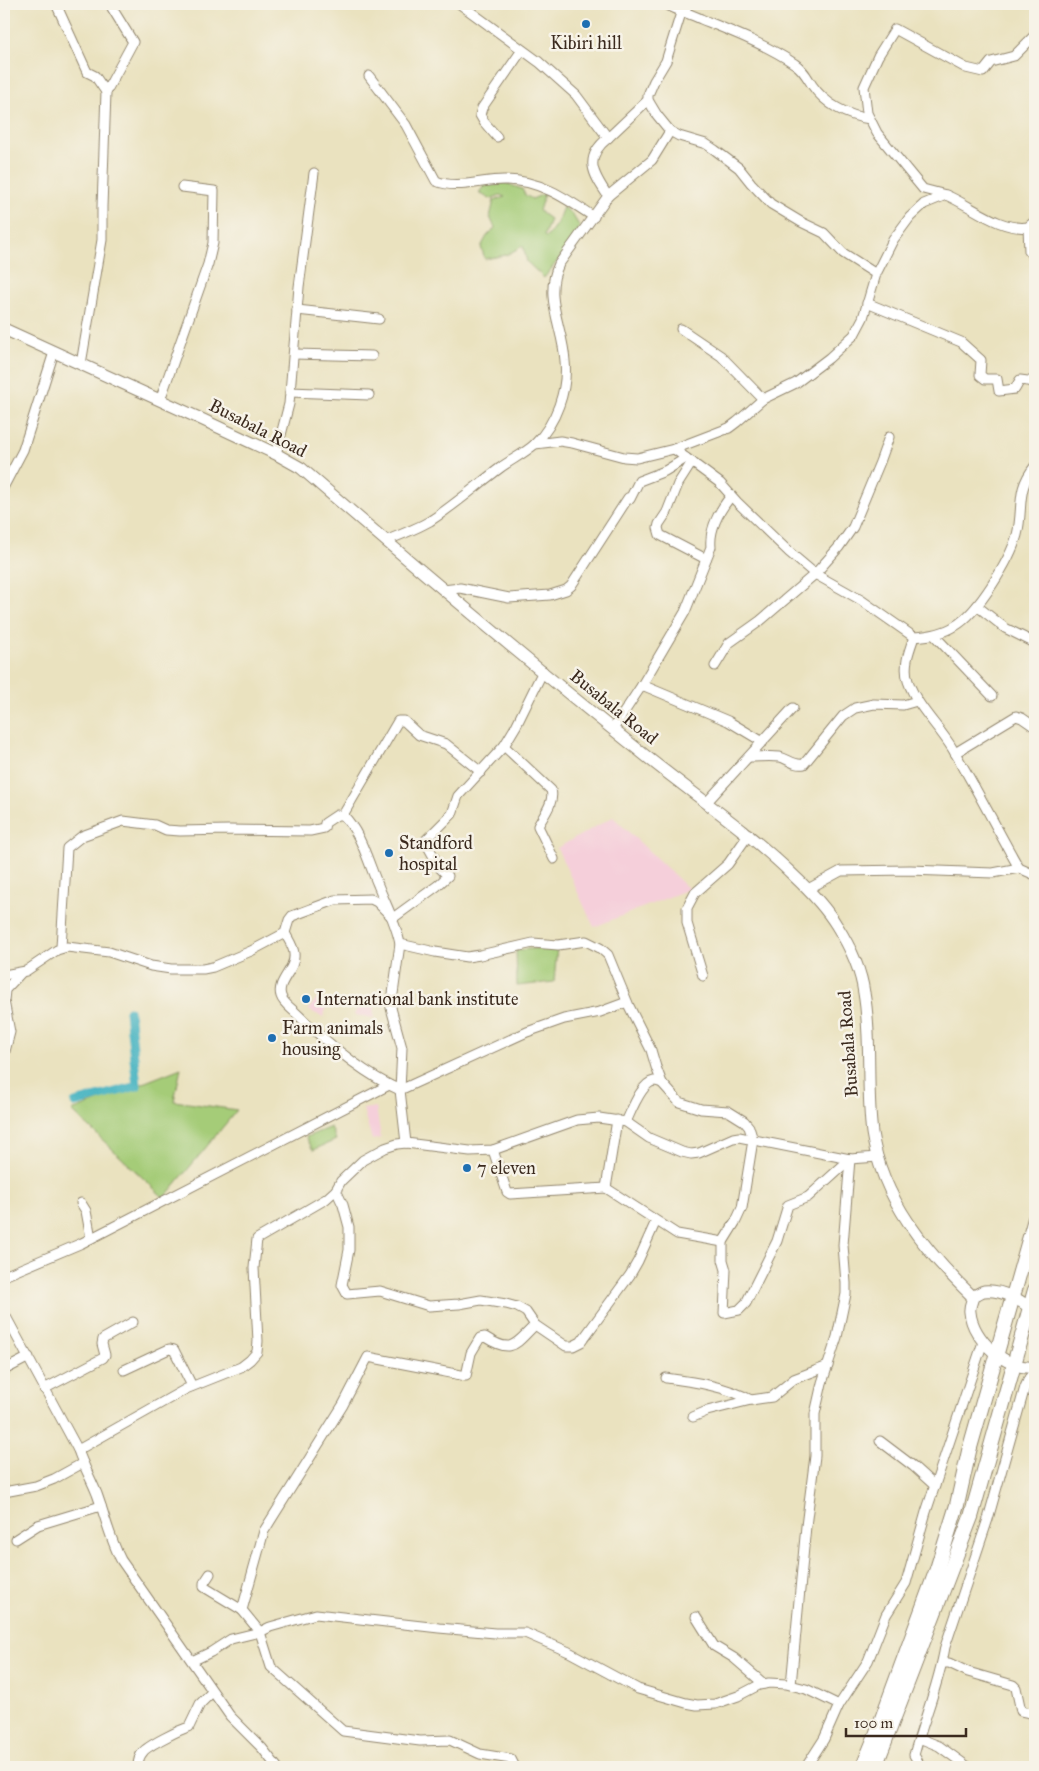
<svg xmlns="http://www.w3.org/2000/svg" width="1039" height="1771" font-family="'IM FELL Great Primer',serif">
  <style>
    .built { fill: #f5cfda }
    .green { fill: #a5cc78; stroke: #707b4b }
    .lines { fill: none; stroke-linecap: round; stroke-linejoin: round }
    .canal { stroke: #45b3c1; stroke-width: 9 }
    .minor-casing { stroke: #92866e; stroke-width: 11 }
    .tertiary-casing { stroke: #92866e; stroke-width: 13 }
    .trunk-casing { stroke: #92866e; stroke-width: 16 }
    .minor { stroke: #fff; stroke-width: 9 }
    .tertiary { stroke: #fff; stroke-width: 11 }
    .trunk { stroke: #fff; stroke-width: 14 }
    .poi-dot { fill: #1f6fb2; stroke: #f7f3e8; stroke-width: 2 }
    .labels { text-anchor: middle; dominant-baseline: central; stroke-width: 5; stroke-linejoin: round; paint-order: stroke }
    .poi-label { font-size: 18px; fill: #3b2a1e; stroke: #f7f3e8; text-anchor: start }
    .street-label { font-size: 18px; fill: #3b2a1e; stroke: #f7f3e8 }
  </style>
  <rect width="100%" height="100%" fill="#f7f3e8"/>
  <filter id="ink" filterUnits="userSpaceOnUse"><feTurbulence type="fractalNoise" baseFrequency=".02" numOctaves="2"/><feDisplacementMap in="SourceGraphic" scale="10" xChannelSelector="R" yChannelSelector="G"/><feConvolveMatrix kernelMatrix="1 2 1 2 8 2 1 2 1" color-interpolation-filters="sRGB"/></filter>
  <filter id="wash" filterUnits="userSpaceOnUse"><feTurbulence type="fractalNoise" baseFrequency=".0096" numOctaves="4" result="noise"/><feDisplacementMap in="SourceGraphic" scale="20" xChannelSelector="R" yChannelSelector="G"/><feGaussianBlur stdDeviation="1.12" result="paint"/><feColorMatrix in="noise" values="0 0 0 0 0 0 0 0 0 0 0 0 0 0 0 0 0 1.4 0 .05"/><feComposite in="paint" operator="in"/></filter>
  <g filter="url(#wash)">
    <rect width="100%" height="100%" fill="#eae2bf"/>
    <g class="built">
      <polygon points="613,817 689,889 594,927 557,848"/>
      <polygon points="317,998 328,1004 323,1017 308,1010"/>
      <polygon points="359,999 373,1001 374,1018 355,1015"/>
      <polygon points="376,1107 381,1138 372,1140 363,1109"/>
    </g>
    <g class="green">
      <polygon points="505,183 522,189 525,195 532,199 544,194 539,211 550,219 544,236 547,237 557,223 563,207 572,214 580,227 571,244 544,278 527,262 523,246 506,255 485,259 481,247 487,236 495,228 490,217 494,200 505,197 500,195 490,199 479,193 485,184"/>
      <polygon points="557,947 554,982 517,986 516,950"/>
      <polygon points="181,1068 174,1101 237,1110 164,1198 72,1111"/>
      <polygon points="331,1127 336,1140 313,1150 306,1137"/>
    </g>
    <g class="lines">
      <polyline class="canal" points="75,1103 137,1086 129,1011"/>
    </g>
  </g>
  <g filter="url(#ink)">
    <g class="lines">
      <defs>
        <g id="minor">
          <polyline points="56,4 87,72 95,76 106,92"/>
          <path d="M666,4C677,11 689,13 701,19C733,32 767,45 795,64C803,69 807,77 812,85C825,104 847,116 870,119"/>
          <polyline points="689,4 681,13 666,61 654,81 648,95 648,100 657,115 670,131 679,136 706,144 715,150 739,168 751,183 771,204 801,222 824,233 843,253 876,274"/>
          <path d="M369,76L406,125L436,181C457,190 484,179 506,180C540,180 567,199 594,217"/>
          <polyline points="497,137 484,122 480,115 482,108 522,50"/>
          <polyline points="608,138 648,100"/>
          <polyline points="946,195 923,189 877,133 867,113 864,87 878,56 895,29 966,68 983,72 991,62 1014,56 1035,35"/>
          <polyline points="608,196 652,160 670,131"/>
          <polyline points="1028,227 1029,251 1035,259"/>
          <polyline points="867,303 961,342 981,360 980,375 985,379 997,379 999,391 1015,389 1020,380 1035,382"/>
          <polyline points="297,310 379,319"/>
          <polyline points="681,329 721,356 763,399"/>
          <polyline points="294,354 372,356"/>
          <polyline points="81,364 102,240 102,207 106,92 133,42 112,8 114,4"/>
          <polyline points="290,392 369,395"/>
          <polyline points="160,400 208,264 213,243 214,191 182,187"/>
          <path d="M535,444L560,441L572,443L624,457L637,458L674,449L729,428L737,422L763,399L796,383L829,358L854,335L863,318L876,274L893,240L910,217L924,204L946,195C972,206 1000,231 1028,227L1035,221"/>
          <path d="M674,449L720,483L737,502L789,552L815,574L861,600L914,637C928,636 943,634 955,626C978,613 1010,560 1017,535C1024,507 1015,491 1035,466"/>
          <polyline points="276,454 289,404 299,287 314,173"/>
          <polyline points="692,462 678,484 667,512 659,524 658,528 660,535 706,559"/>
          <polyline points="4,486 23,450 54,352"/>
          <path d="M385,541C400,535 416,529 430,521C455,505 477,485 500,468C511,460 525,453 535,444C556,423 568,390 565,361C563,327 543,297 559,264L608,196C593,174 583,158 608,138L576,95L539,62L460,4"/>
          <polyline points="443,590 460,588 509,598 550,595 566,590 571,586 628,498 630,499 639,481 665,471 686,458"/>
          <polyline points="977,606 1005,628 1035,643"/>
          <polyline points="934,635 992,696"/>
          <path d="M914,637C909,651 903,666 908,681C917,707 938,725 952,748C976,787 996,828 1019,868"/>
          <polyline points="715,666 729,643 760,621 815,574 839,547 853,527 880,462 889,437"/>
          <path d="M642,685L685,612L711,547C709,528 719,511 731,496"/>
          <polyline points="613,729 642,685 728,721 763,742"/>
          <path d="M504,746L551,790C555,802 543,816 538,826L554,859"/>
          <polyline points="955,753 1016,716 1022,718 1035,727"/>
          <path d="M749,757C759,757 770,756 780,757C788,759 794,766 804,764L843,716L855,708L874,704L903,705L917,701"/>
          <polyline points="707,802 793,708"/>
          <polyline points="343,815 398,721 404,721 419,735 446,744 481,772"/>
          <polyline points="808,889 841,871 910,870 993,873 1019,868 1035,875"/>
          <path d="M285,933C288,939 294,947 294,954C296,970 276,981 281,996C283,1003 291,1008 296,1013C325,1041 363,1074 400,1090L527,1032L564,1019L600,1012L627,1002"/>
          <polyline points="400,944 435,952 467,957 480,955 533,943 558,945 586,941 600,948 608,955 629,1006 651,1050 656,1067 662,1083 679,1102 701,1109 728,1111 744,1121 749,1127 753,1140 742,1208 736,1221 723,1242 723,1260 726,1270 724,1313 739,1310 746,1303 777,1241 788,1205 808,1197 850,1159"/>
          <path d="M61,947L67,848L82,836L123,821L155,825L166,830L180,831L229,830L310,831L324,828L325,823L337,815H343C361,833 368,862 378,885C386,905 396,923 400,944L391,1008L402,1048L400,1090L406,1143"/>
          <polyline points="4,975 26,971 57,950 67,947 109,952 151,966 171,969 203,969 213,967 251,951 285,933 289,920 292,916 335,900 371,899 377,902 393,918 437,886 448,876 440,868 425,841 452,814 458,796 504,746 516,726 543,671"/>
          <polyline points="703,976 687,923 687,908 695,893 728,864 749,834"/>
          <polyline points="4,1055 10,1032 4,1001 5,990 21,973"/>
          <polyline points="617,1120 606,1188 677,1234 723,1242"/>
          <path d="M626,1122C631,1112 641,1083 654,1081C657,1081 659,1082 662,1083"/>
          <polyline points="493,1150 507,1192 510,1194 606,1188"/>
          <polyline points="336,1190 343,1205 349,1227 349,1250 342,1285 347,1294 380,1291 429,1306 459,1304 481,1300 506,1304 517,1307 526,1312 535,1325 566,1346 573,1346 581,1342 630,1275 638,1261 656,1221"/>
          <polyline points="81,1203 86,1211 91,1238"/>
          <polyline points="4,1276 82,1243 389,1085"/>
          <path d="M4,1313L78,1450C83,1465 91,1479 97,1494C105,1516 110,1539 121,1560L230,1716L262,1748L277,1767"/>
          <polyline points="4,1370 29,1357"/>
          <polyline points="124,1370 169,1349 174,1350 192,1386"/>
          <path d="M666,1378C695,1382 725,1386 751,1400"/>
          <polyline points="44,1389 103,1358 105,1355 102,1344 103,1339 133,1322"/>
          <polyline points="693,1417 707,1411 751,1400 772,1397 794,1379 828,1366"/>
          <polyline points="880,1441 913,1466 935,1486"/>
          <polyline points="78,1450 186,1389 241,1367 250,1360 257,1352 258,1341 254,1268 257,1239 326,1199 336,1190 341,1181 363,1160 385,1148 397,1144 406,1143 470,1151 493,1150 577,1120 599,1118 626,1122 649,1138 682,1152 691,1154 699,1153 733,1138 739,1137 850,1159"/>
          <polyline points="4,1492 36,1486 54,1479 83,1463"/>
          <polyline points="16,1539 38,1525 101,1506"/>
          <polyline points="210,1574 204,1583 204,1587 242,1610"/>
          <polyline points="696,1617 714,1646 734,1658 764,1684"/>
          <polyline points="192,1661 211,1652 231,1639 260,1632 270,1627 316,1614 439,1628 495,1633 525,1633 569,1652 638,1689 686,1703 697,1705 715,1704 738,1696 759,1685 769,1683 786,1684 806,1689 839,1705"/>
          <polyline points="943,1663 949,1663 968,1672 1013,1685 1016,1688 1021,1711 1035,1714"/>
          <polyline points="791,1685 806,1526 815,1456 815,1414 822,1383 837,1337 846,1294 846,1283 843,1245 850,1159 878,1157"/>
          <polyline points="919,1738 939,1746 968,1767"/>
          <path d="M138,1767C138,1762 139,1756 143,1752C147,1746 181,1729 189,1727L200,1704L212,1692"/>
          <path d="M515,1767L511,1759L480,1754L450,1740L420,1741L343,1731L271,1667L260,1632L242,1610L264,1531L343,1405L368,1357L466,1376L471,1353L480,1338L485,1337C513,1355 515,1344 535,1325"/>
          <polyline points="806,1767 824,1739 839,1705 868,1661 886,1615 906,1583 926,1512 983,1342"/>
          <path d="M921,1767L914,1755C924,1718 939,1684 945,1647L988,1519L1025,1387L1029,1378L1035,1371"/>
        </g>
        <g id="tertiary">
          <path d="M4,329L199,418L276,454L301,468C411,563 522,657 636,748C688,791 745,828 793,875C809,890 825,906 837,926C849,945 861,970 864,993C872,1038 866,1087 872,1133C882,1199 926,1252 973,1297"/>
          <path d="M1035,1313C1024,1301 1001,1289 984,1291C980,1292 976,1295 973,1297C972,1301 969,1307 970,1312C972,1339 1007,1371 1035,1367"/>
        </g>
        <g id="trunk">
          <polyline points="863,1767 876,1735 937,1569 957,1505 969,1451 1035,1219"/>
          <polyline points="875,1767 971,1517 1035,1290"/>
        </g>
      </defs>
      <use href="#minor" class="minor-casing"/>
      <use href="#tertiary" class="tertiary-casing"/>
      <use href="#trunk" class="trunk-casing"/>
      <use href="#minor" class="minor"/>
      <use href="#tertiary" class="tertiary"/>
      <use href="#trunk" class="trunk"/>
    </g>
  </g>
  <g class="poi-dot">
    <circle cx="586" cy="24" r="5"/>
    <circle cx="389" cy="853" r="5"/>
    <circle cx="306" cy="999" r="5"/>
    <circle cx="272" cy="1038" r="5"/>
    <circle cx="467" cy="1168" r="5"/>
  </g>
  <g class="labels">
    <g class="poi-label">
      <text x="586" y="43" text-anchor="middle">Kibiri hill</text>
      <text x="399" y="843">Standford<tspan x="399" dy="21">hospital</tspan></text>
      <text x="316" y="999">International bank institute</text>
      <text x="282" y="1028">Farm animals<tspan x="282" dy="21">housing</tspan></text>
      <text x="477" y="1168">7 eleven</text>
    </g>
    <g class="street-label">
      <text transform="translate(258 428) rotate(27)">Busabala Road</text>
      <text transform="translate(614 707) rotate(39)">Busabala Road</text>
      <text transform="translate(848 1044) rotate(-94)">Busabala Road</text>
    </g>
  </g>
  <rect width="1039" height="1771" fill="none" stroke="#f7f3e8" stroke-width="20"/>
  <path d="M846 1728v8h120v-8" fill="none" stroke="#3b2a1e" stroke-width="2.5"/>
  <text x="854" y="1728" font-size="15" fill="#3b2a1e" stroke="#f7f3e8" stroke-width="4" paint-order="stroke">100 m</text>
</svg>
